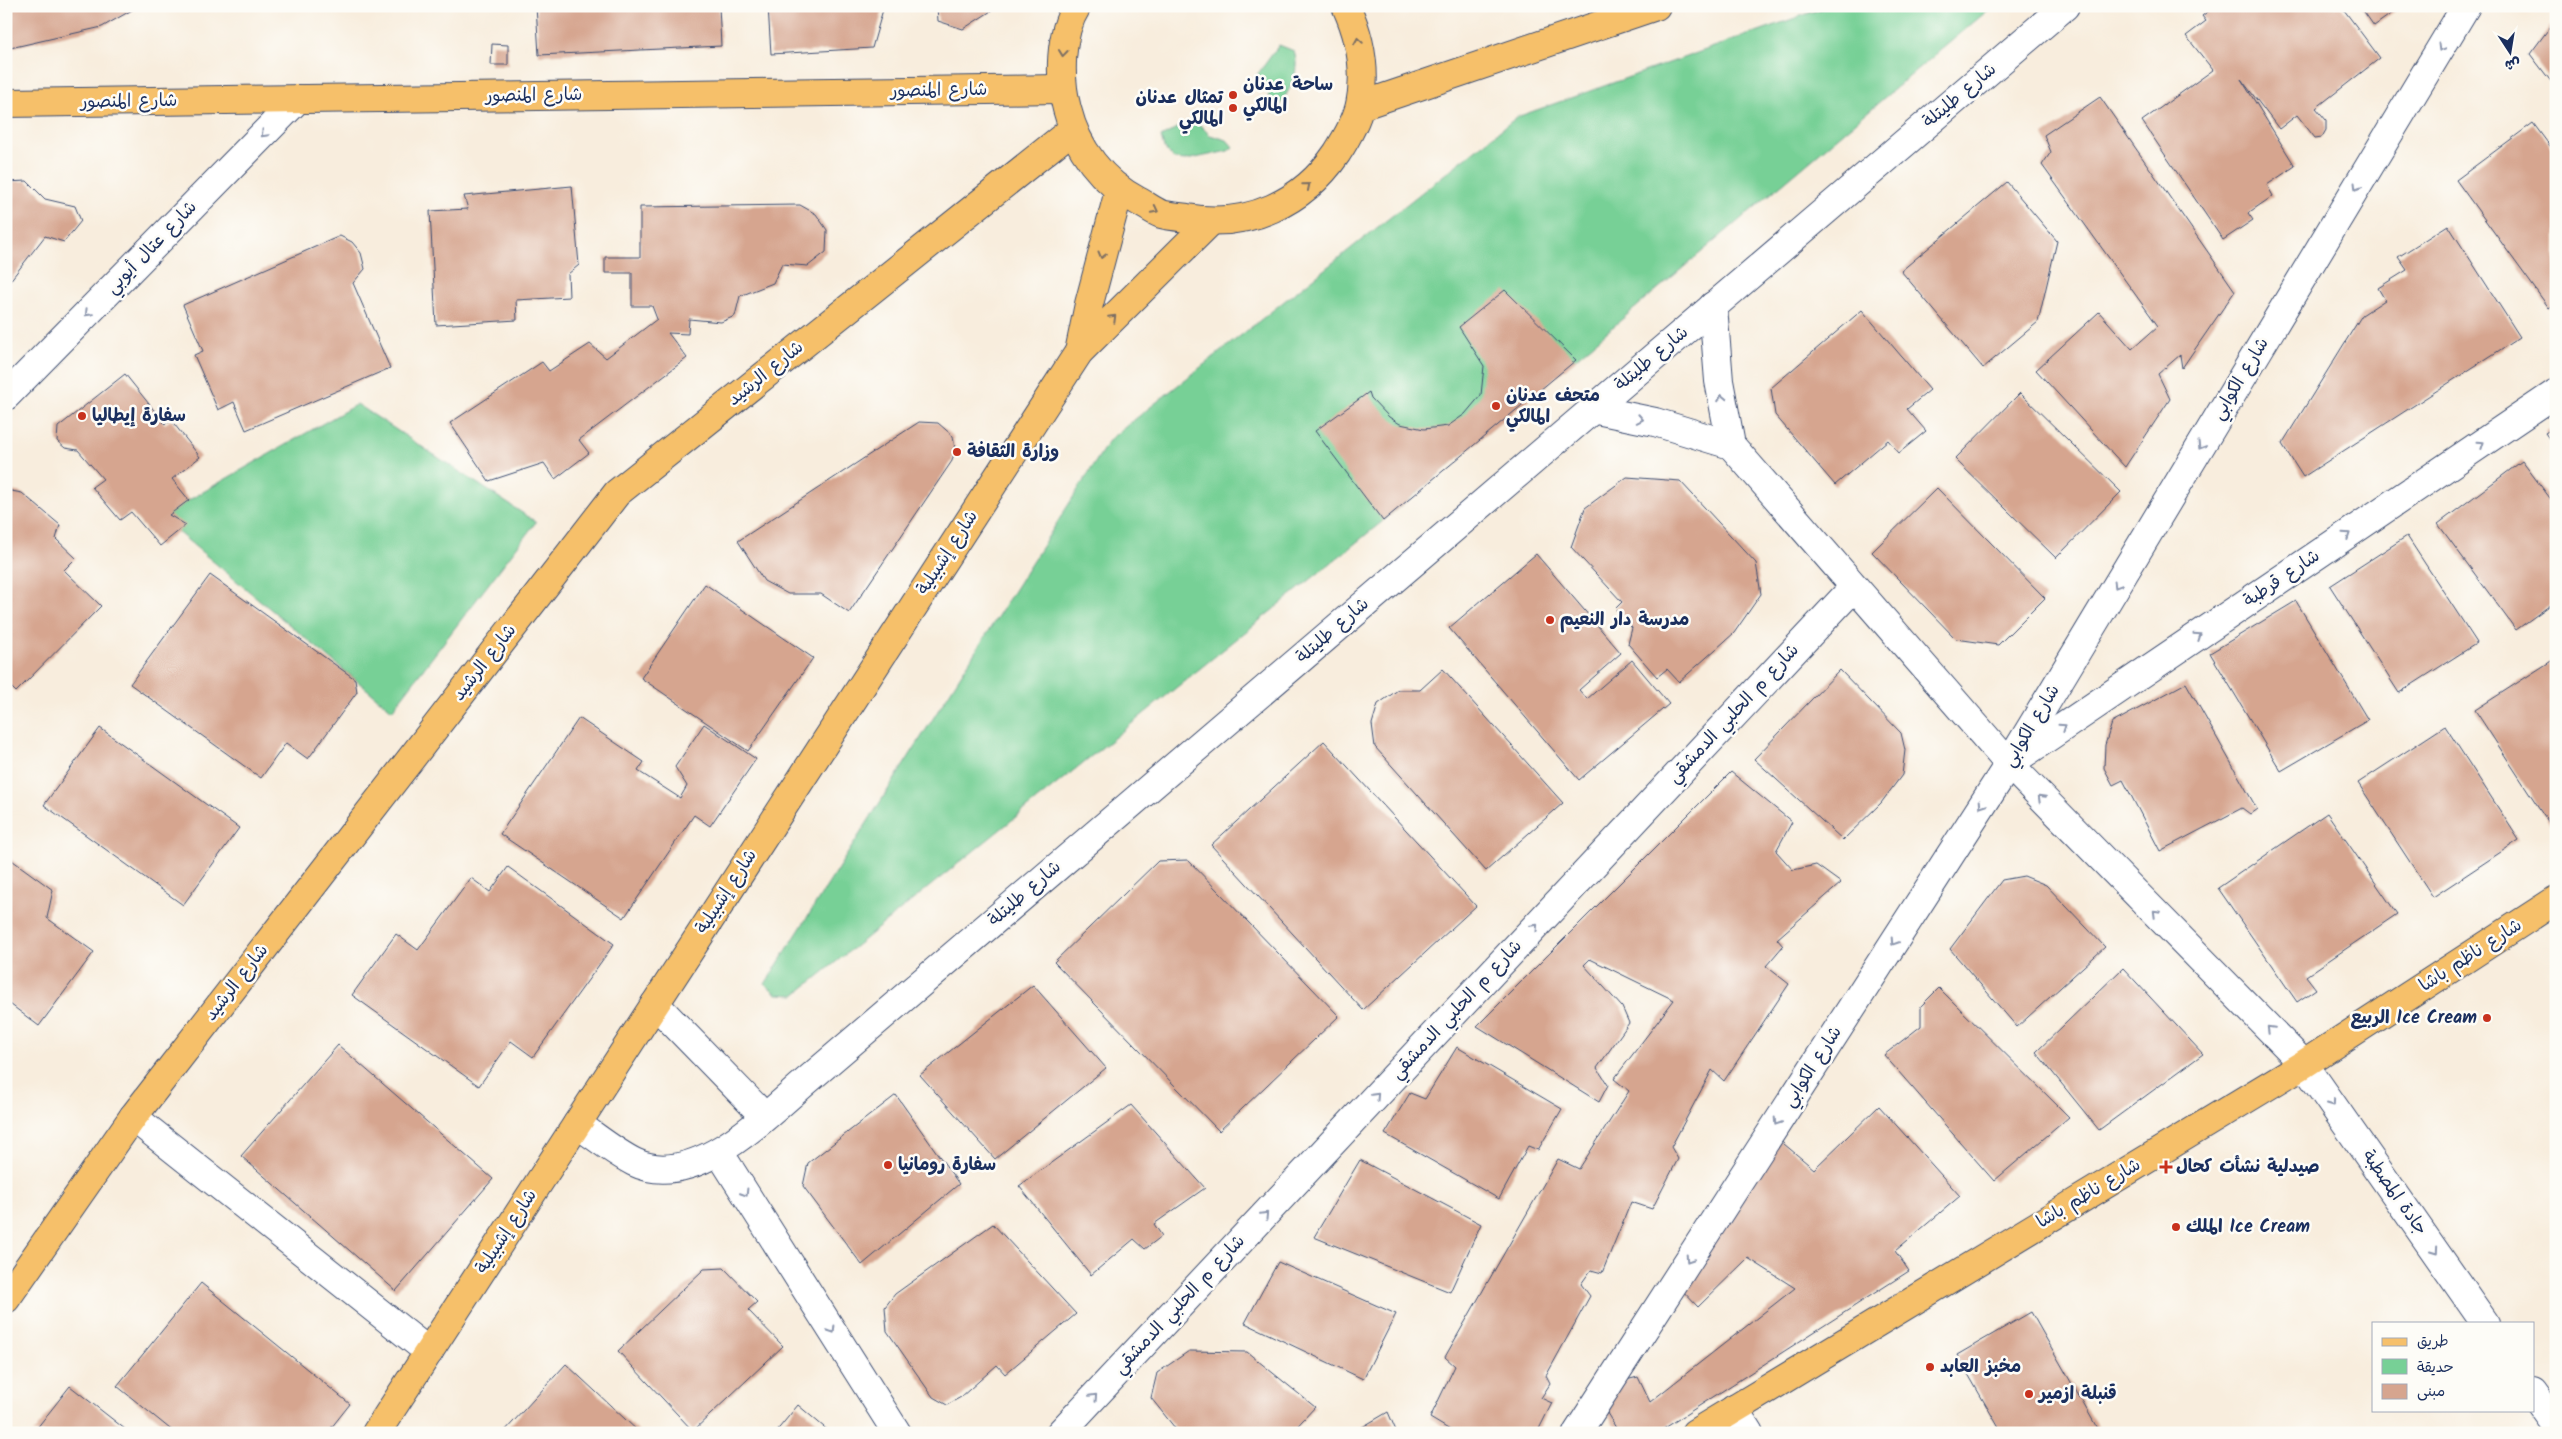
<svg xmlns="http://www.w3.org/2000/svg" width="2562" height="1439" font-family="Kalam,'Playpen Sans Arabic',sans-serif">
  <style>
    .green { fill: #77d096; stroke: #49807a }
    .building { fill: #d6a58f }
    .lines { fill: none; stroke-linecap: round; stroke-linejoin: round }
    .minor-casing { stroke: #3c4c71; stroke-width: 30 }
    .major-casing { stroke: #3c4c71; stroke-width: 30 }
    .minor { stroke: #fff; stroke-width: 28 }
    .major { stroke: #f6c06b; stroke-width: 28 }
    .oneway { stroke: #7e7064 }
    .oneway2 { stroke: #8d97ae }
    .poi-dot { fill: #c8321e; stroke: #fdfcf7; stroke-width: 2 }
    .labels { text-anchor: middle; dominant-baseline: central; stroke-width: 5; stroke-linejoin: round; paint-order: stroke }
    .poi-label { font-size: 18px; font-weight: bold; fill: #1b2f5e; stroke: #fdfcf7; text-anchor: start }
    .street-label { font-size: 18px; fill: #1b2f5e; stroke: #fdfcf7 }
  </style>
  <rect width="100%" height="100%" fill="#fdfcf7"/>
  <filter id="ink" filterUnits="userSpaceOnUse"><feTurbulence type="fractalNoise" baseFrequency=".02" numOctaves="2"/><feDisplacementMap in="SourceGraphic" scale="10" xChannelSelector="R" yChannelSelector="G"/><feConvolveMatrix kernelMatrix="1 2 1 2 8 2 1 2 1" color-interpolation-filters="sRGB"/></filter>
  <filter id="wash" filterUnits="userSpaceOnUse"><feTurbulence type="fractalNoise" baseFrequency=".0096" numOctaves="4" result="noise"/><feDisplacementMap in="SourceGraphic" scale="20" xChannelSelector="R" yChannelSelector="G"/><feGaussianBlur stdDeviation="1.12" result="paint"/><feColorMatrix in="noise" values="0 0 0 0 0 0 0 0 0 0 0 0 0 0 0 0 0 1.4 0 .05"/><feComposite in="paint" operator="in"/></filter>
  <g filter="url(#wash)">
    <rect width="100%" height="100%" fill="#f8eddd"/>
    <g class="green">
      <polygon points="1829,6 1993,6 1383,521 795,995 777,994 765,984 1110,439 1517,117"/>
      <path d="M1279,45L1294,51C1301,73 1289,91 1277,109L1257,75Z"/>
      <polygon points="1194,119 1210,135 1227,140 1233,147 1228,151 1186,160 1174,159 1164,148 1161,137"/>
      <polygon points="357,404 536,522 392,710 162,519 189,500"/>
    </g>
    <g id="blocks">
      <g class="building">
        <polygon points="6,6 139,6 102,27 6,49"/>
        <polygon points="536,6 719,6 721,46 539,55"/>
        <polygon points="768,6 884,6 872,48 771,54"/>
        <polygon points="937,6 999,6 963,29 938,21"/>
        <polygon points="2215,6 2341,6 2380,58 2316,108 2326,120 2326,130 2322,137 2315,138 2297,115 2279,129 2241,79 2295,166 2267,185 2273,196 2248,213 2253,220 2223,240 2142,121 2213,70 2186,36 2206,21 2202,16"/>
        <polygon points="2360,6 2402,6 2374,26"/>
        <polygon points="2556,19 2556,88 2530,54"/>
        <polygon points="492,44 508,45 508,65 491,65"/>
        <polygon points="2100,97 2235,291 2182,368 2180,355 2158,374 2170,399 2125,467 2036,370 2099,312 2132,349 2158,326 2042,165 2051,152 2044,135"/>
        <polygon points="2533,123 2556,154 2556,303 2549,308 2456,180"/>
        <polygon points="27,181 45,199 75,206 81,221 64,242 45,236 6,286 6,182"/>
        <polygon points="2007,182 2057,241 2038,322 1983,368 1901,271"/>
        <polygon points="572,186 579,265 568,274 569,297 516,300 517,320 436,325 430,211 468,209 464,196"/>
        <polygon points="800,205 816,214 827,230 826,252 808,266 782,264 773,283 740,296 735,316 721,322 689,319 688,334 668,333 687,358 579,440 589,453 555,479 544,463 489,481 450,423 542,362 549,371 590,344 606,358 657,319 652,306 632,306 632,273 605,273 605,257 640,257 640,207"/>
        <polygon points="2448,225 2520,337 2303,477 2282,444 2362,315 2385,300 2378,288 2407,270 2398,257"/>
        <polygon points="340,236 352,242 361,253 365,269 353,283 390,368 246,430 234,402 218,410 194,355 203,351 183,305"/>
        <polygon points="1505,290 1576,360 1383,521 1315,431 1369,392 1371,398 1389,417 1400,424 1424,429 1448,426 1465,414 1481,395 1484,366 1459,327"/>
        <polygon points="1862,310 1930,390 1907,409 1926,431 1899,453 1888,440 1835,485 1775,415 1771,388"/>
        <polygon points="125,374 165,424 171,420 200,457 172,479 189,500 169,515 186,525 160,546 131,512 120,520 92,487 103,479 78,450 65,448 57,441 58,427"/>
        <polygon points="2020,393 2121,492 2056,558 1955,459"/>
        <polygon points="919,422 938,423 953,436 955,449 952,461 849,613 821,594 788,594 764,581 738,541"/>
        <polygon points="2556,426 2556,448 2545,433"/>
        <polygon points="2522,461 2556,506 2556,601 2516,630 2438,524"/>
        <polygon points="1627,477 1680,481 1756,563 1761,594 1734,633 1679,682 1667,669 1657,677 1628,644 1632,628 1615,609 1622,602 1571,547 1585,508"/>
        <polygon points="1937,488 2045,598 1998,645 1956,639 1872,552"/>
        <polygon points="6,490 22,493 60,525 56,539 76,558 64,570 101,606 16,692 6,682"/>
        <polygon points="2407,536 2477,643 2399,693 2330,586"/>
        <polygon points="1536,554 1621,653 1579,690 1587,699 1632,660 1669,704 1579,780 1449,628"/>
        <polygon points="210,575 355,679 357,692 308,759 286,743 261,778 130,684"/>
        <polygon points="705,584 813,658 748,751 641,678"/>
        <polygon points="2296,601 2368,720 2281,771 2210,653"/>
        <polygon points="2556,658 2556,822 2551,826 2475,710"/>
        <polygon points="1443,669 1563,803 1486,871 1375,747 1372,724 1378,704 1398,690 1420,690"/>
        <polygon points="1840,670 1901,733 1905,750 1902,775 1881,803 1843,840 1754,759"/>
        <polygon points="2186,683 2257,809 2250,814 2242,808 2160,851 2123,780 2113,785 2104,768 2105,745 2112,723"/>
        <polygon points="579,718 644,762 638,771 680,798 687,786 675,767 704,724 756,759 710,826 694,815 624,918 500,834"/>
        <polygon points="2445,726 2519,840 2433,897 2358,783"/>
        <polygon points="100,728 239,828 183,905 44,805"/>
        <polygon points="1324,741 1476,906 1363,1010 1211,845"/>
        <polygon points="1731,772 1792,822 1776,851 1793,870 1816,865 1841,883 1777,939 1783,946 1766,966 1789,984 1724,1081 1712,1070 1671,1147 1678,1159 1652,1209 1631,1202 1602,1273 1591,1270 1581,1284 1590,1296 1546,1376 1550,1384 1541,1398 1552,1403 1537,1433 1455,1433 1430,1418 1455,1366 1445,1357 1558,1159 1579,1169 1629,1091 1614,1079 1674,1000 1590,959 1584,965 1622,1007 1629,1023 1597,1068 1608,1085 1599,1102 1477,1026"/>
        <polygon points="2327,813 2397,914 2306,976 2316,989 2297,1002 2218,888"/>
        <polygon points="9,858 53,890 47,918 94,952 39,1026 6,1001 6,861"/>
        <polygon points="1188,860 1339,1016 1219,1131 1054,962 1158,861"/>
        <polygon points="508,867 614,944 533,1057 511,1041 479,1086 352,995 396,934 418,950 471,878 490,892"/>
        <polygon points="2024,876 2046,885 2105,947 2017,1027 1950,949 2002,880"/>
        <polygon points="2123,968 2203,1054 2099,1130 2036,1052"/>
        <polygon points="1033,985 1106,1068 995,1159 920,1075"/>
        <polygon points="1939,988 2069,1117 1994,1181 1884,1055 1921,1026 1921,1006"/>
        <polygon points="338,1045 493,1179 396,1291 241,1156"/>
        <polygon points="1457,1047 1562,1109 1538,1150 1528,1146 1499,1199 1385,1134 1410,1093 1425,1099"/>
        <polygon points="896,1095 959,1184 862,1265 803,1186 808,1163"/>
        <polygon points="1131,1105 1205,1188 1154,1224 1162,1236 1145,1249 1134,1239 1091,1275 1019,1186"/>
        <polygon points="1879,1106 1960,1196 1895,1251 1909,1271 1657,1433 1619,1433 1607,1413 1622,1381 1638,1377 1650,1402 1795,1288 1748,1258 1698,1307 1679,1287 1778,1139 1814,1169"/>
        <polygon points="1360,1160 1481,1224 1450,1292 1314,1237"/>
        <polygon points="993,1224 1076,1314 1005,1374 997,1365 961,1397 947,1405 933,1397 887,1331 885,1307 895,1294"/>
        <polygon points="1278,1262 1396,1314 1363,1379 1245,1323"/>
        <polygon points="724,1268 757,1302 748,1310 783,1346 693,1431 618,1351 704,1269"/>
        <polygon points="201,1283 350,1404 327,1433 175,1433 117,1386"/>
        <polygon points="2031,1312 2100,1433 2002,1433 1957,1355"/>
        <polygon points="1189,1351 1247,1352 1315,1407 1291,1433 1179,1433 1151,1398 1157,1373"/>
        <polygon points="566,1364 640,1433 503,1433"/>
        <polygon points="70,1386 130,1433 33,1433"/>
        <polygon points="798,1405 831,1433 775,1433"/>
        <polygon points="1388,1412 1397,1433 1352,1433"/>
      </g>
    </g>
  </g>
  <g filter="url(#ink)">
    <use href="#blocks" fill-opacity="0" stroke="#3c4c71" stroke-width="1"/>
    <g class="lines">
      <defs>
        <g id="minor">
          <polyline points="1713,306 1719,381 1731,445 2009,764 2304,1064 2485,1323"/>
          <polyline points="6,396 298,99"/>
          <polyline points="1592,409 1655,422 1731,445"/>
          <polyline points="2016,759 2556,393"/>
          <polyline points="655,1004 764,1116"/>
          <polyline points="133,1117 429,1352"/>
          <path d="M577,1124C595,1136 614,1152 634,1162C695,1192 767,1114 810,1078L2065,6"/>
          <polyline points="719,1152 897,1433"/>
          <polyline points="2533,1392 2556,1424"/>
          <polyline points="1734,1409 1749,1433"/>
          <polyline points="1060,1433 1854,587"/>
          <polyline points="1577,1433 2009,764 2466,6"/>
        </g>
        <g id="major">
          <path d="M1077,6C1059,34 1059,79 1067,109C1077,149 1102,182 1138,201C1146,205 1153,211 1161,214C1169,216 1179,217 1187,218C1248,229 1303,203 1337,153C1346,139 1356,122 1360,105C1367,71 1360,37 1346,6"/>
          <polyline points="6,103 1061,89"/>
          <polyline points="1360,106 1656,6"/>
          <polyline points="1079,352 1089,304 1119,191"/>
          <polyline points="6,1299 133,1117 617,493 1072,130"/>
          <polyline points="376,1433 1079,352 1210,222"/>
          <polyline points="1695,1433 2304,1064 2556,900"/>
        </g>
      </defs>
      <use href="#minor" class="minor-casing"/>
      <use href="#major" class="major-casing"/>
      <use href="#minor" class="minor"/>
      <use href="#major" class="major"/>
    </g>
    <defs><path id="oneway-chevron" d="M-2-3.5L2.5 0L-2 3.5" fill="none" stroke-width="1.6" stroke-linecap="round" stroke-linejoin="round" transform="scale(1.25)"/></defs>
    <g class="oneway">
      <use href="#oneway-chevron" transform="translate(1358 41) rotate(-99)"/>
      <use href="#oneway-chevron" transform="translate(1063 53) rotate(96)"/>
      <use href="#oneway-chevron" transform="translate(1307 186) rotate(-40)"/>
      <use href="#oneway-chevron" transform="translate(1155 210) rotate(27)"/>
      <use href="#oneway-chevron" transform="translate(1102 255) rotate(105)"/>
      <use href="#oneway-chevron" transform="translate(1113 318) rotate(-45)"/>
    </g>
    <g class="oneway2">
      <use href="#oneway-chevron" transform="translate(2441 48) rotate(121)"/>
      <use href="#oneway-chevron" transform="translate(264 134) rotate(134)"/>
      <use href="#oneway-chevron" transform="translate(2357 187) rotate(121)"/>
      <use href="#oneway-chevron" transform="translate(88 313) rotate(134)"/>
      <use href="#oneway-chevron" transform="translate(1722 398) rotate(-101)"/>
      <use href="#oneway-chevron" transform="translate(1640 419) rotate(11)"/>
      <use href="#oneway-chevron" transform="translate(2481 444) rotate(-34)"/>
      <use href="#oneway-chevron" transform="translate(2201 446) rotate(121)"/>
      <use href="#oneway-chevron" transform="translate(2347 535) rotate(-34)"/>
      <use href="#oneway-chevron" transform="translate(2117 585) rotate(121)"/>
      <use href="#oneway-chevron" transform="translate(2198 636) rotate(-34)"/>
      <use href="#oneway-chevron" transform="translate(2063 727) rotate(-34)"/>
      <use href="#oneway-chevron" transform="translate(2041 798) rotate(-135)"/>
      <use href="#oneway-chevron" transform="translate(1982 805) rotate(123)"/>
      <use href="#oneway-chevron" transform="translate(2156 913) rotate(-135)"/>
      <use href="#oneway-chevron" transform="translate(1535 927) rotate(-47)"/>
      <use href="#oneway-chevron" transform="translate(1894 942) rotate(123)"/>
      <use href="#oneway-chevron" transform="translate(2270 1029) rotate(-135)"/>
      <use href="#oneway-chevron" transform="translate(1376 1096) rotate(-47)"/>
      <use href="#oneway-chevron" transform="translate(2332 1103) rotate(55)"/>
      <use href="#oneway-chevron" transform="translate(1777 1122) rotate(123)"/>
      <use href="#oneway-chevron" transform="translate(745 1193) rotate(58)"/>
      <use href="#oneway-chevron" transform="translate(1265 1215) rotate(-47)"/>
      <use href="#oneway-chevron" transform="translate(2435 1251) rotate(55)"/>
      <use href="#oneway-chevron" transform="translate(1689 1259) rotate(123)"/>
      <use href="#oneway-chevron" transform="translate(832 1330) rotate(58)"/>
      <use href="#oneway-chevron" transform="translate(1094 1397) rotate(-47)"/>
    </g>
  </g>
  <g class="poi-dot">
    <circle cx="1233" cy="95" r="5"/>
    <circle cx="1233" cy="108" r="5"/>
    <circle cx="1496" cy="406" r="5"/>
    <circle cx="82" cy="416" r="5"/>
    <circle cx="957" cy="452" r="5"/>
    <circle cx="1550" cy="620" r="5"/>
    <circle cx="2487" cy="1018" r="5"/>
    <circle cx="888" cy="1165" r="5"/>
    <path d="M2163.5 1159.5h5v5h5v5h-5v5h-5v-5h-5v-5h5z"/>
    <circle cx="2176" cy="1227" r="5"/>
    <circle cx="1930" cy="1367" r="5"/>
    <circle cx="2029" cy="1394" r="5"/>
  </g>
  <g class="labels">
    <g class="poi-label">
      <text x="1243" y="85">ساحة عدنان<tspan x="1243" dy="21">المالكي</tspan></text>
      <text x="1223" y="98" text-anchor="end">تمثال عدنان<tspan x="1223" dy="21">المالكي</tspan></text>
      <text x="1506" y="396">متحف عدنان<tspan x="1506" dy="21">المالكي</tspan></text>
      <text x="92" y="416">سفارة إيطاليا</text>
      <text x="967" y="452">وزارة الثقافة</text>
      <text x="1560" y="620">مدرسة دار النعيم</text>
      <text x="2477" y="1018" text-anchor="end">الربيع Ice Cream</text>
      <text x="898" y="1165">سفارة رومانيا</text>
      <text x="2176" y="1167">صيدلية نشأت كحال</text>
      <text x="2186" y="1227">الملك Ice Cream</text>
      <text x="1940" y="1367">مخبز العابد</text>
      <text x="2039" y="1394">قنبلة ازمير</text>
    </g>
    <g class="street-label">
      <text transform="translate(939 91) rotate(-1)">شارع المنصور</text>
      <text transform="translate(534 96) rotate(-1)">شارع المنصور</text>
      <text transform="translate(1960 96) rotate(-40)">شارع طليتلة</text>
      <text transform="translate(129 102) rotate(-1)">شارع المنصور</text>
      <text transform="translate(152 248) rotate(-46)">شارع عتال أيوبي</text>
      <text transform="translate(1652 359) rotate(-40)">شارع طليتلة</text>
      <text transform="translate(766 374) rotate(-39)">شارع الرشيد</text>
      <text transform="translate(2241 379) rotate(-59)">شارع الكوابي</text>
      <text transform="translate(948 553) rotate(-57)">شارع إشبيلية</text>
      <text transform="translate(2282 579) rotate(-34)">شارع قرطبة</text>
      <text transform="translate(1333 631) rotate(-41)">شارع طليتلة</text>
      <text transform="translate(485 663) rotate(-52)">شارع الرشيد</text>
      <text transform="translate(1734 714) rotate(-47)">شارع م الحلبي الدمشقي</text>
      <text transform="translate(2032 726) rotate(-59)">شارع الكوابي</text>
      <text transform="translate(727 892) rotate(-57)">شارع إشبيلية</text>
      <text transform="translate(1025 894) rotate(-41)">شارع طليتلة</text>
      <text transform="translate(2471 956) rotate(-33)">شارع ناظم باشا</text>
      <text transform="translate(237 983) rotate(-52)">شارع الرشيد</text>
      <text transform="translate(1457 1010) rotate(-47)">شارع م الحلبي الدمشقي</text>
      <text transform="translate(1813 1067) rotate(-57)">شارع الكوابي</text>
      <text transform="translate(2394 1193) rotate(55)">جادة المصطبة</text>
      <text transform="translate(2089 1194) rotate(-31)">شارع ناظم باشا</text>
      <text transform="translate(507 1232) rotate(-57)">شارع إشبيلية</text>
      <text transform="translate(1180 1305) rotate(-47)">شارع م الحلبي الدمشقي</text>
    </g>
  </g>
  <rect width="2562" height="1439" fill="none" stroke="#fdfcf7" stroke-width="25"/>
  <rect x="2372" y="1322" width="162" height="90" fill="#fdfcf7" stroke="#a3aaba"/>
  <rect x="2382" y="1338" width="25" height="8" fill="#f6c06b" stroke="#a3aaba"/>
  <text x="2417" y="1346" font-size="15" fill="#1b2f5e">طريق</text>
  <rect x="2382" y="1359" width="25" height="15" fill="#77d096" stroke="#a3aaba"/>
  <text x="2417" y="1372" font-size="15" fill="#1b2f5e">حديقة</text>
  <rect x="2382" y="1384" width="25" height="15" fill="#d6a58f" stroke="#a3aaba"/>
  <text x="2417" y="1396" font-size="15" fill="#1b2f5e">مبنى</text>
  <g transform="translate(2510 52) rotate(168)" stroke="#fdfcf7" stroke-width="4" paint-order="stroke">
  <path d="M0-4L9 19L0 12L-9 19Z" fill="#1b2f5e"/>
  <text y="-8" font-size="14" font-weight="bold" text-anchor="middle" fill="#1b2f5e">ش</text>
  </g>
</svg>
